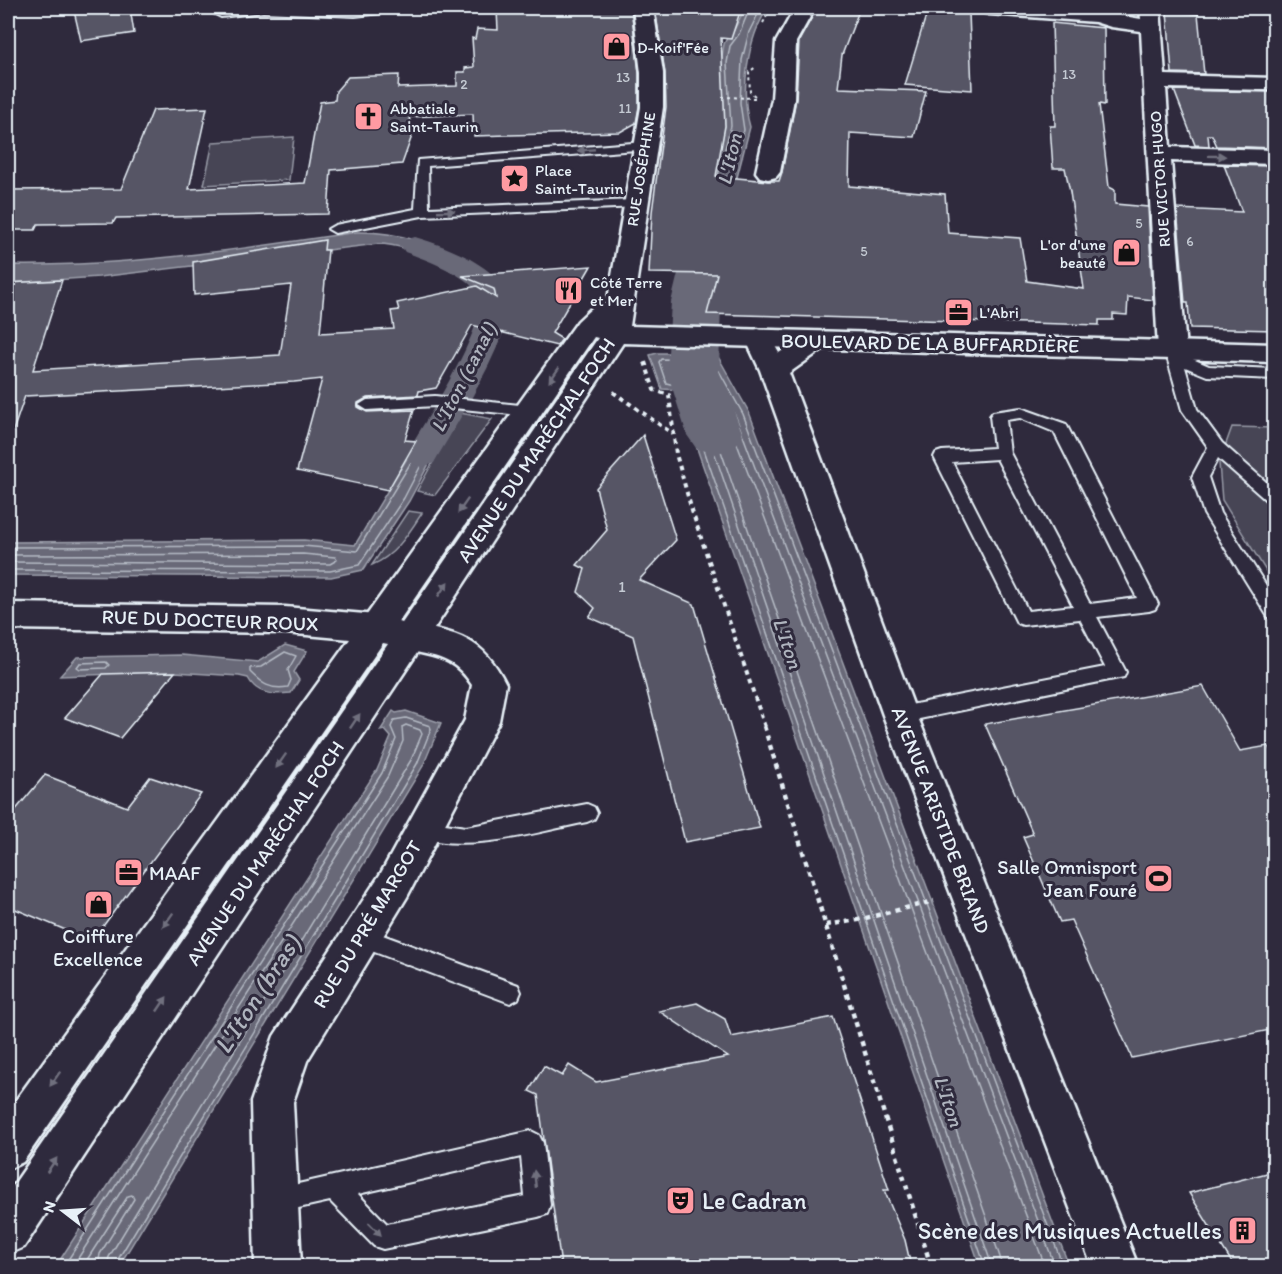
<svg xmlns="http://www.w3.org/2000/svg" width="1282" height="1274" font-family="Itim,sans-serif">
  <style>
    .green { fill: #464455; stroke: #979aa6; stroke-width: 1.5 }
    .water { fill: #696978; stroke: #9c9fab; stroke-width: 1.5 }
    .lines { fill: none; stroke-linecap: round; stroke-linejoin: round }
    .shore { stroke: #b5bbc5; stroke-width: 1.5 }
    .canal { fill: #696978; fill-rule: evenodd }
    .river { fill: #696978; fill-rule: evenodd }
    .building { fill: #575565; stroke: #e8f1f8; stroke-width: 1.5 }
    .service-casing { stroke: #e8f1f8; stroke-width: 4 }
    .minor-casing { stroke: #e8f1f8; stroke-width: 5 }
    .tertiary-casing { stroke: #e8f1f8; stroke-width: 5 }
    .secondary-casing { stroke: #e8f1f8; stroke-width: 5 }
    .primary-casing { stroke: #e8f1f8; stroke-width: 5 }
    .path-far2 { stroke: #e8f1f8; stroke-width: 2; stroke-dasharray: 3 3; stroke-linecap: butt }
    .path-far1 { stroke: #e8f1f8; stroke-width: 4; stroke-dasharray: 4.5 4.5; stroke-linecap: butt }
    .path { stroke: #e8f1f8; stroke-width: 4.5; stroke-dasharray: 5 5; stroke-linecap: butt }
    .service { fill: #2f2a3d; fill-rule: evenodd }
    .minor { fill: #2f2a3d; fill-rule: evenodd }
    .tertiary { fill: #2f2a3d; fill-rule: evenodd }
    .secondary { fill: #2f2a3d; fill-rule: evenodd }
    .primary { fill: #2f2a3d; fill-rule: evenodd }
    .oneway { fill: #70707e }
    .labels { text-anchor: middle; dominant-baseline: central; stroke-width: 6; stroke-linejoin: round; paint-order: stroke }
    .far-number-label { font-size: 14px; fill: #c4cad3 }
    .far-poi-label { font-size: 16px; fill: #e8f1f8; stroke: #2f2a3d; text-anchor: start }
    .far-street-label { font-size: 16px; fill: #e8f1f8; stroke: #2f2a3d }
    .number-label { font-size: 16px; fill: #c4cad3 }
    .street-label { font-size: 20px; fill: #e8f1f8; stroke: #2f2a3d }
    .poi-label { font-size: 20px; fill: #e8f1f8; stroke: #2f2a3d; text-anchor: end }
    .water-label { font-size: 21px; font-style: italic; fill: #afb4be; stroke: #2f2a3d }
    .near-poi-label { font-size: 24px; fill: #e8f1f8; stroke: #2f2a3d; text-anchor: start }
    .near-water-label { font-size: 26px; font-style: italic; fill: #afb4be; stroke: #2f2a3d }
  </style>
  <rect width="100%" height="100%" fill="#2f2a3d"/>
  <filter id="ink" filterUnits="userSpaceOnUse"><feTurbulence type="fractalNoise" baseFrequency=".0167" numOctaves="2"/><feDisplacementMap in="SourceGraphic" scale="12" xChannelSelector="R" yChannelSelector="G"/><feConvolveMatrix kernelMatrix="1 2 1 2 8 2 1 2 1" color-interpolation-filters="sRGB"/></filter>
  <g filter="url(#ink)">
    <g class="green">
      <polygon points="294,137 289,180 204,185 213,142"/>
      <polygon points="460,413 492,419 435,495 417,491"/>
      <polygon points="1232,427 1274,428 1274,584 1222,500 1219,463"/>
      <path d="M408,511L422,513C409,533 395,556 372,565Z"/>
    </g>
    <g class="water">
      <path d="M745,8H768C747,38 740,92 750,127L733,193L707,314L683,313L696,274L698,258L725,126L721,63L724,44L730,32H733Z"/>
      <path d="M357,232C399,231 438,245 474,266L452,271C431,258 403,244 378,244L99,277L8,283V265C125,267 242,249 357,232Z"/>
      <polygon points="491,274 493,284 497,284 496,331 492,344 495,345 467,397 446,394 477,341 484,320 481,290 466,279"/>
      <polygon points="657,353 716,353 749,412 1069,1266 980,1266 684,411 679,390 662,389 650,355"/>
      <polygon points="436,410 456,413 409,501 363,570 331,577 8,575 8,542 304,540 355,545"/>
      <path d="M285,645L307,651L294,672L299,680L291,693C273,695 257,695 248,678L239,676L175,672L60,676L77,657L182,655L258,662Z"/>
      <polygon points="393,711 396,713 406,711 441,723 423,766 119,1266 56,1266 377,770 391,737 385,730 380,731"/>
    </g>
    <g class="lines">
      <g class="shore">
        <polyline points="718,175 731,126 727,63 730,46 739,34 750,8"/>
        <polyline points="732,176 744,130 740,103 742,60 749,32 761,8"/>
        <polyline points="702,275 693,304 695,307 703,306 710,275"/>
        <polygon points="479,355 480,359 465,389 459,390 458,386 475,356"/>
        <polyline points="8,547 303,546 357,551 438,418 445,419 404,498 359,565 330,571 8,570"/>
        <polyline points="8,555 303,554 335,557 337,560 330,564 8,562"/>
        <path d="M285,652L296,656L288,670L291,680L288,687C270,690 262,684 250,672V668L261,667Z"/>
        <polygon points="106,662 109,665 106,668 80,669 77,667 80,663"/>
        <polyline points="64,1266 382,773 396,739 391,727 394,720 406,718 430,726 431,729 417,764 114,1266"/>
        <polyline points="73,1266 388,776 403,741 402,727 406,725 420,730 422,734 411,760 109,1257 107,1266"/>
        <polyline points="83,1266 128,1196 132,1195 134,1199 100,1254 98,1266"/>
        <polyline points="985,1266 690,409 686,392 683,387 666,383 659,362 661,359 713,360 743,414 1063,1266"/>
        <polyline points="992,1266 693,390 684,379 672,376 669,369 671,367 709,367 736,417 1055,1266"/>
        <polyline points="1001,1266 1000,1257 705,405 699,379 701,376 704,377 736,441 1045,1266"/>
      </g>
      <path class="canal" d="M415,237C444,245 499,266 509,298C517,328 451,434 434,463L422,467L410,463L405,455C422,427 488,326 479,297C473,276 424,259 405,252L401,246L405,240Z"/>
      <polygon class="river" points="712,214 729,218 735,228 721,302 719,371 743,435 734,448 715,454 696,448 687,435 667,371 671,302 689,228 695,218"/>
    </g>
    <g class="building">
      <polygon points="97,8 130,8 134,33 81,41 74,11"/>
      <polygon points="512,8 631,8 639,73 639,107 636,123 620,132 474,136 473,114 409,117 413,133 402,164 331,170 328,214 116,218 113,223 38,224 35,230 8,230 8,190 121,189 153,110 207,108 189,189 305,183 320,102 335,100 336,91 348,77 399,75 398,88 457,86 457,72 465,72 465,68 474,67 472,38 475,39 477,29 498,30 497,10 512,10"/>
      <polygon points="655,8 717,8 740,12 731,39 721,38 725,126 716,176 769,181 779,181 782,172 796,99 799,41 817,8 860,8 842,55 838,88 926,91 914,137 850,133 849,186 945,194 948,233 1020,238 1027,281 1084,289 1070,192 1065,168 1053,168 1050,126 1055,126 1052,23 1104,28 1105,105 1099,104 1109,187 1115,190 1115,204 1148,207 1153,300 1128,297 1127,315 1113,314 1113,320 1099,320 1099,325 707,314 717,274 649,273 652,212 666,107 665,73"/>
      <polygon points="928,9 969,13 972,90 905,85"/>
      <polygon points="1167,11 1198,14 1204,74 1172,73"/>
      <polygon points="1174,90 1275,92 1275,148 1217,146 1212,135 1208,135 1209,146 1195,145"/>
      <polygon points="1224,165 1275,166 1275,330 1190,328 1188,303 1185,303 1177,209 1242,212"/>
      <polygon points="325,240 324,250 328,250 320,333 394,329 391,311 399,310 397,303 477,286 496,298 494,289 462,276 591,266 552,333 562,339 557,346 472,325 436,388 419,391 418,395 367,398 358,403 358,407 367,412 414,410 405,440 416,441 388,490 297,471 322,379 294,382 25,396 13,431 8,431 8,283 62,280 33,370 280,355 291,285 194,295 193,262"/>
      <polygon points="643,435 676,540 639,580 694,604 760,828 685,842 633,636 589,617 595,608 578,592 585,569 577,565 607,530 596,488"/>
      <polygon points="175,672 120,738 65,718 103,674"/>
      <polygon points="1203,686 1240,751 1268,746 1275,757 1275,1029 1132,1058 1071,920 1060,922 1023,837 1033,834 985,724"/>
      <polygon points="45,775 127,807 150,777 201,794 92,941 8,906 8,819"/>
      <polygon points="697,1003 725,1019 731,1037 833,1017 889,1190 884,1190 905,1240 911,1266 561,1266 538,1095 529,1091 544,1066 562,1076 569,1065 596,1082 728,1057 659,1011"/>
      <polygon points="1275,1171 1275,1266 1234,1266 1189,1193"/>
    </g>
    <g class="lines">
      <defs>
        <g id="service">
          <polygon points="248,8 316,10 404,8 399,11 355,16 263,12 221,17 215,14 221,11"/>
          <polygon points="645,142 649,143 651,146 649,149 428,166 429,208 635,200 642,204 640,207 422,216 335,233 328,229 335,225 415,209 418,160"/>
          <polygon points="1172,345 1177,347 1181,354 1209,366 1274,369 1274,379 1207,376 1185,367 1197,409 1222,443 1274,489 1274,504 1268,502 1218,458 1208,477 1220,513 1274,598 1274,619 1268,617 1204,514 1192,477 1208,447 1182,410 1165,350"/>
          <polygon points="435,396 529,406 537,411 529,416 435,406 367,410 359,405 367,400"/>
          <path d="M1021,408L1066,424L1158,604L1155,609L1149,611L1097,617L1126,672L1124,677L900,723L893,721L891,715L893,709L900,707L1105,667L1080,619L1023,625L1017,623L934,457L936,453L942,451L994,448L990,416L993,412ZM1020,418L1054,432L1137,598L1090,604L1010,453L1006,420ZM997,459L1073,606L1028,611L952,462Z"/>
          <path d="M587,804L594,807L597,813L594,819L587,822C536,832 467,854 417,836L414,830L417,824L424,821L466,827Z"/>
          <polygon points="361,927 518,985 521,992 518,999 510,1003 353,944 350,937 353,930"/>
          <path d="M531,1131L539,1135L543,1143L550,1205L547,1214L538,1217L383,1249L374,1246L330,1201L276,1213L267,1210L264,1201L267,1192L276,1189ZM521,1157L525,1196L387,1224L358,1194Z"/>
        </g>
        <g id="minor">
          <polygon points="795,8 815,8 796,42 794,99 780,172 776,177 768,179 760,177 756,172 772,99 776,42"/>
          <path d="M979,8C1014,4 1059,6 1095,10C1110,11 1125,17 1141,19L1140,8H1160L1165,75L1274,78V90L1166,88L1170,147L1274,150V164L1171,161L1186,350L1182,356L1172,359L1162,356L1158,350L1141,31L1111,27L1095,22L989,14L982,12Z"/>
          <path d="M410,625C458,632 483,638 506,684L499,721L407,897L307,1061L293,1102L301,1266H255L251,1102L274,1036L381,873L465,720L472,685C451,652 431,658 398,647L393,638L398,629Z"/>
        </g>
        <path id="tertiary" d="M758,329L767,332L779,353C794,343 808,329 827,334L830,340L827,346L789,373L917,715L1138,1266H1092L883,715L760,370L745,338L749,332Z"/>
        <polygon id="secondary" points="633,8 653,8 663,73 663,107 630,326 1274,344 1274,362 623,343 422,647 410,651 398,647 393,638 398,629 598,338 594,337 388,637 376,641 364,637 360,628 364,619 578,321 594,306 607,305 641,107 641,73"/>
        <polygon id="primary" points="8,603 285,607 376,615 422,629 427,638 24,1247 8,1254 8,1193 388,644 383,643 23,1162 8,1169 8,1111 350,639 285,633 8,629"/>
      </defs>
      <use href="#service" class="service-casing"/>
      <use href="#minor" class="minor-casing"/>
      <use href="#tertiary" class="tertiary-casing"/>
      <use href="#secondary" class="secondary-casing"/>
      <use href="#primary" class="primary-casing"/>
      <g class="path-far2">
        <polyline points="763,23 771,8"/>
        <polyline points="755,96 750,92 749,72 756,67"/>
        <polyline points="722,97 755,98"/>
      </g>
      <g class="path-far1">
        <polyline points="645,362 654,390 669,395 676,454 692,511 765,727"/>
        <polyline points="613,392 673,434"/>
      </g>
      <g class="path">
        <polyline points="764,726 931,1266"/>
        <polyline points="826,925 858,920 934,901"/>
      </g>
      <use href="#service" class="service"/>
      <use href="#minor" class="minor"/>
      <use href="#tertiary" class="tertiary"/>
      <use href="#secondary" class="secondary"/>
      <use href="#primary" class="primary"/>
    </g>
    <defs><path id="oneway-solid" d="M-6-.8H1V-3.2L6.5 0L1 3.2V.8H-6Z" transform="scale(1.5)"/></defs>
    <g class="oneway">
      <use href="#oneway-solid" transform="translate(586 150) rotate(175)"/>
      <use href="#oneway-solid" transform="translate(1217 156) rotate(1)"/>
      <use href="#oneway-solid" transform="translate(446 211) rotate(-2)"/>
      <use href="#oneway-solid" transform="translate(554 375) rotate(125)"/>
      <use href="#oneway-solid" transform="translate(463 506) rotate(125)"/>
      <use href="#oneway-solid" transform="translate(443 589) rotate(-56)"/>
      <use href="#oneway-solid" transform="translate(355 721) rotate(-56)"/>
      <use href="#oneway-solid" transform="translate(281 761) rotate(125)"/>
      <use href="#oneway-solid" transform="translate(168 920) rotate(125)"/>
      <use href="#oneway-solid" transform="translate(162 1004) rotate(-56)"/>
      <use href="#oneway-solid" transform="translate(55 1079) rotate(125)"/>
      <use href="#oneway-solid" transform="translate(52 1165) rotate(-56)"/>
      <use href="#oneway-solid" transform="translate(535 1179) rotate(-96)"/>
      <use href="#oneway-solid" transform="translate(375 1229) rotate(45)"/>
    </g>
  </g>
  <defs>
    <symbol id="shop-square" viewBox="-11 -11 22 22"><rect x="-9" y="-9" width="18" height="18" rx="4" fill="#ff9aa2" stroke="#2f2a3d"/><path d="M-5-2.5h2.3a2.7 3.5 0 0 1 5.4 0H5L5.5 6h-11ZM-1.5-2.5h3a1.5 2.3 0 0 0-3 0Z" fill="#111"/></symbol>
    <symbol id="church-square" viewBox="-11 -11 22 22"><rect x="-9" y="-9" width="18" height="18" rx="4" fill="#ff9aa2" stroke="#2f2a3d"/><path d="M-1.2-6h2.4v3.5h3.3v2.4h-3.3V6h-2.4V-.1h-3.3v-2.4h3.3Z" fill="#111"/></symbol>
    <symbol id="sight-square" viewBox="-11 -11 22 22"><rect x="-9" y="-9" width="18" height="18" rx="4" fill="#ff9aa2" stroke="#2f2a3d"/><path d="M0-6L1.8-2.2L6-1.7L2.9 1.2L3.7 5.4L0 3.3L-3.7 5.4L-2.9 1.2L-6-1.7L-1.8-2.2Z" fill="#111"/></symbol>
    <symbol id="restaurant-square" viewBox="-11 -11 22 22"><rect x="-9" y="-9" width="18" height="18" rx="4" fill="#ff9aa2" stroke="#2f2a3d"/><path d="M-5-6h1v4h1v-4h1v4h1v-4h1v5L-1.5 .5V6h-2V.5L-5-1ZM5-6V6H3V1.5H1.5Q1.5-4 5-6Z" fill="#111"/></symbol>
    <symbol id="office-square" viewBox="-11 -11 22 22"><rect x="-9" y="-9" width="18" height="18" rx="4" fill="#ff9aa2" stroke="#2f2a3d"/><path d="M-6-3h4V-5.5h4V-3h4V5H-6ZM-1-4.5V-3h2v-1.5ZM-6 0V1H6V0Z" fill="#111"/></symbol>
    <symbol id="stadium-square" viewBox="-11 -11 22 22"><rect x="-9" y="-9" width="18" height="18" rx="4" fill="#ff9aa2" stroke="#2f2a3d"/><path d="M0-5a6.5 5 0 1 0 0 10a6.5 5 0 1 0 0-10ZM-3.5-1.8h7v3.6h-7Z" fill="#111"/></symbol>
    <symbol id="theatre-square" viewBox="-11 -11 22 22"><rect x="-9" y="-9" width="18" height="18" rx="4" fill="#ff9aa2" stroke="#2f2a3d"/><path d="M-5-5.5Q0-4 5-5.5V0Q5 5 0 6Q-5 5-5 0ZM-3.3-2.5H-1v1.5H-3.3ZM1-2.5H3.3v1.5H1ZM-2.8 1Q0 5.5 2.8 1Z" fill="#111"/></symbol>
    <symbol id="building-square" viewBox="-11 -11 22 22"><rect x="-9" y="-9" width="18" height="18" rx="4" fill="#ff9aa2" stroke="#2f2a3d"/><path d="M-4-6H4V6H1V3H-1V6H-4ZM-2.5-4.3h1.7v1.8h-1.7ZM.8-4.3h1.7v1.8H.8ZM-2.5-1h1.7V.8h-1.7ZM.8-1h1.7V.8H.8Z" fill="#111"/></symbol>
  </defs>
  <g fill-rule="evenodd">
    <use href="#shop-square" x="600" y="30" width="33" height="33"/>
    <use href="#church-square" x="352" y="100" width="33" height="33"/>
    <use href="#sight-square" x="498" y="162" width="33" height="33"/>
    <use href="#shop-square" x="1110" y="236" width="33" height="33"/>
    <use href="#restaurant-square" x="552" y="274" width="33" height="33"/>
    <use href="#office-square" x="942" y="296" width="33" height="33"/>
    <use href="#office-square" x="112" y="856" width="33" height="33"/>
    <use href="#stadium-square" x="1142" y="862" width="33" height="33"/>
    <use href="#shop-square" x="82" y="888" width="33" height="33"/>
    <use href="#theatre-square" x="664" y="1184" width="33" height="33"/>
    <use href="#building-square" x="1226" y="1214" width="33" height="33"/>
  </g>
  <g class="labels">
    <g class="far-number-label">
      <text x="1069" y="74">13</text>
      <text x="623" y="77">13</text>
      <text x="464" y="84">2</text>
      <text x="625" y="108">11</text>
      <text x="1139" y="223">5</text>
      <text x="1190" y="241">6</text>
      <text x="864" y="251">5</text>
    </g>
    <g class="far-poi-label">
      <text x="637" y="47">D-Koif'Fée</text>
      <text x="390" y="108">Abbatiale<tspan x="390" dy="18">Saint-Taurin</tspan></text>
      <text x="535" y="170">Place<tspan x="535" dy="18">Saint-Taurin</tspan></text>
      <text x="1106" y="244" text-anchor="end">L'or d'une<tspan x="1106" dy="18">beauté</tspan></text>
      <text x="590" y="282">Côté Terre<tspan x="590" dy="18">et Mer</tspan></text>
      <text x="979" y="312">L'Abri</text>
    </g>
    <g class="far-street-label">
      <text transform="translate(641 169) rotate(-81)">RUE JOSÉPHINE</text>
      <text transform="translate(1160 179) rotate(-94)">RUE VICTOR HUGO</text>
    </g>
    <g class="number-label">
      <text x="622" y="586">1</text>
    </g>
    <g class="street-label">
      <text transform="translate(930 343) rotate(1)">BOULEVARD DE LA BUFFARDIÈRE</text>
      <text transform="translate(536 450) rotate(-56)">AVENUE DU MARÉCHAL FOCH</text>
      <text transform="translate(210 620) rotate(2)">RUE DU DOCTEUR ROUX</text>
      <text transform="translate(941 820) rotate(69)">AVENUE ARISTIDE BRIAND</text>
      <text transform="translate(265 853) rotate(-56)">AVENUE DU MARÉCHAL FOCH</text>
      <text transform="translate(367 924) rotate(-59)">RUE DU PRÉ MARGOT</text>
    </g>
    <g class="poi-label">
      <text x="1137" y="867">Salle Omnisport<tspan x="1137" dy="23">Jean Fouré</tspan></text>
      <text x="149" y="873" text-anchor="start">MAAF</text>
      <text x="98" y="936" text-anchor="middle">Coiffure<tspan x="98" dy="23">Excellence</tspan></text>
    </g>
    <g class="water-label">
      <text transform="translate(729 159) rotate(-77)">L'Iton</text>
      <text transform="translate(463 377) rotate(-63)">L'Iton (canal)</text>
      <text transform="translate(788 643) rotate(71)">L'Iton</text>
      <text transform="translate(949 1101) rotate(71)">L'Iton</text>
    </g>
    <g class="near-poi-label">
      <text x="702" y="1200">Le Cadran</text>
      <text x="1222" y="1230" text-anchor="end">Scène des Musiques Actuelles</text>
    </g>
    <g class="near-water-label">
      <text transform="translate(257 994) rotate(-57)">L'Iton (bras)</text>
    </g>
  </g>
  <rect width="1282" height="1274" fill="none" stroke="#2f2a3d" stroke-width="30"/>
  <rect x="15" y="15" width="1252" height="1244" fill="none" stroke="#e8f1f8" stroke-width="2" filter="url(#ink)"/>
  <g transform="translate(63 1211) rotate(287)" stroke="#2f2a3d" stroke-width="4.5" paint-order="stroke">
  <path d="M0-4.5L10 22L0 15L-10 22Z" fill="#e8f1f8"/>
  <text y="-9" font-size="16" font-weight="bold" text-anchor="middle" fill="#e8f1f8">N</text>
  </g>
</svg>
